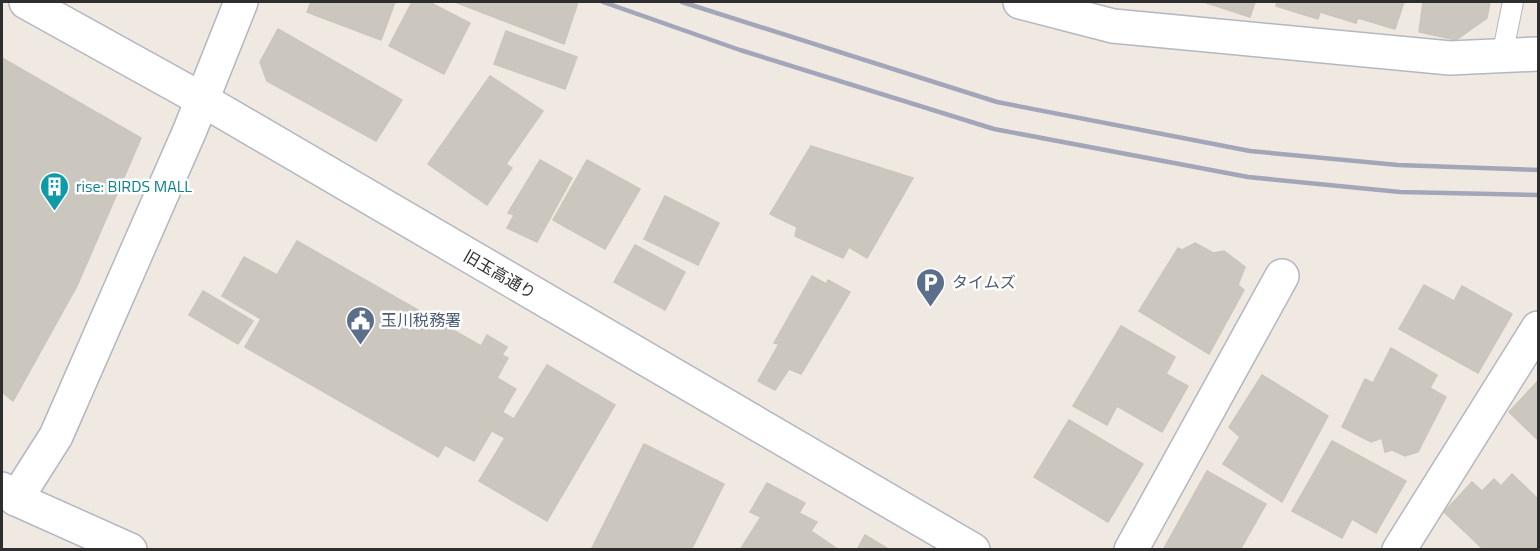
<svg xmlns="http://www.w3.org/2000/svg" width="1540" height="551" font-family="'Titillium Web','Noto Sans JP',sans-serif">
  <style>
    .building { fill: #cbc7bf; stroke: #cbc5ba; stroke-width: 1.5 }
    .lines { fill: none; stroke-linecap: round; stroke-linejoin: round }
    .service-casing { stroke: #b4b7c1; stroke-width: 22 }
    .minor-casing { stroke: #b4b7c1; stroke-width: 36 }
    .tertiary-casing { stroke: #b4b7c1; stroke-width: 36 }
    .service { stroke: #fff; stroke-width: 20 }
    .minor { stroke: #fff; stroke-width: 33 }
    .tertiary { stroke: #fff; stroke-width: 33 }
    .rail { stroke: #a3a6b8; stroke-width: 4.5 }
    .labels { text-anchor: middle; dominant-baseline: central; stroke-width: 5; stroke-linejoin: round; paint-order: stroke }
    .culture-label { font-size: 16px; fill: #0d838f; stroke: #fff; text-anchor: start }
    .street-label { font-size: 16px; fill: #2e2e2e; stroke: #fff }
    .service-label { font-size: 16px; fill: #4e5e75; stroke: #fff; text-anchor: start }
  </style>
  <rect width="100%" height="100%" fill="#efe9e1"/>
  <g class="building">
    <polygon points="311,2 395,2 381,40 307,12"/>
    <polygon points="412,2 429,2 470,23 444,74 389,46"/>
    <polygon points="455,2 578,2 564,44"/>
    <polygon points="1204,2 1255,2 1250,17"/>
    <polygon points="1277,2 1404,2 1395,29 1358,18 1356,23 1320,12 1318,19 1276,6"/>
    <polygon points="1423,2 1490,2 1487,18 1456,40 1419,32"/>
    <polygon points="278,29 402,100 376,141 267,81 260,62"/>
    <polygon points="506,31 577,57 565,89 494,64"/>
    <polygon points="2,58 141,138 77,286 13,401 2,392"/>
    <polygon points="490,76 543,111 506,164 512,168 487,205 428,164"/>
    <polygon points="811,146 913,178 867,258 849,247 843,258 795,236 797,227 770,214"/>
    <polygon points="540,160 572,178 537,242 507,228 514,215 508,213"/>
    <polygon points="587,160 640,189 605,249 553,220"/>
    <polygon points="665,196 719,223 698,265 644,239"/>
    <polygon points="297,241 481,346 487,335 507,347 502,355 508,358 497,378 516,389 474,461 445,445 438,457 245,347 261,319 222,296 244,257 277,275"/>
    <polygon points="1195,243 1213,253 1224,251 1245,267 1238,285 1244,290 1209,354 1139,311 1178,248 1182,250"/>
    <polygon points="635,245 685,272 665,310 614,282"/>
    <polygon points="812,276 826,284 828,280 850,292 801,374 789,369 775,390 758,381 779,344 774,343"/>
    <polygon points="1424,285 1454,301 1462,286 1512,314 1478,373 1399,329"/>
    <polygon points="203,291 253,321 238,344 189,315"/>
    <polygon points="1121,326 1175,357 1166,374 1188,386 1162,432 1117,406 1107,425 1073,406"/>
    <polygon points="1391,348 1437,375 1430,388 1446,397 1418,452 1405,456 1392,450 1385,452 1382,438 1371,442 1342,427 1365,379 1373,383"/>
    <polygon points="547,365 615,405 547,521 479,481 505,438 492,431 502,412 514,419"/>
    <polygon points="1262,375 1328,416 1282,502 1223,464 1240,437 1229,427"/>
    <polygon points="1538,381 1538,440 1509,412"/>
    <polygon points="1069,420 1143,464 1108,522 1034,477"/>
    <polygon points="1332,441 1406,481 1376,533 1352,519 1342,538 1292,511"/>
    <polygon points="644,444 724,484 691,550 591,550"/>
    <polygon points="1207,471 1266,504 1240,550 1163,550"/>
    <polygon points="1512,474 1538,499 1538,550 1484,550 1444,512 1472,482 1482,491 1494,479 1501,486"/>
    <polygon points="767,483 805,503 799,513 817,522 811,531 836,548 835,550 740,550 761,517 750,512"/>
    <polygon points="865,535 890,550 857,550"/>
  </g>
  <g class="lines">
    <defs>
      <polyline id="service" points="1502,56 1513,2"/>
      <g id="minor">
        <polyline points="1020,2 1113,26 1450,58 1538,54"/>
        <polyline points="16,499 56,436 190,130 241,2"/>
        <polyline points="1131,550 1282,276"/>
        <polyline points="1399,550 1538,328"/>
      </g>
      <g id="tertiary">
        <polyline points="26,2 201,99 973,550"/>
        <polyline points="2,489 16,499 130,550"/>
      </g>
    </defs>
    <use href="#service" class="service-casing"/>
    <use href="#minor" class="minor-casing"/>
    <use href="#tertiary" class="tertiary-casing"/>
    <use href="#service" class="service"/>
    <use href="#minor" class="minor"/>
    <use href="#tertiary" class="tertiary"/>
    <g class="rail">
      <polyline points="603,2 740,50 994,129 1248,177 1400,192 1538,195"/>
      <polyline points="682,2 997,102 1250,151 1398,165 1538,170"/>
    </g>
  </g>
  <defs>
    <symbol id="building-pin" viewBox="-11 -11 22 30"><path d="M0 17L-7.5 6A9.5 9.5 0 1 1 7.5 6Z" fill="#0f9aa8" stroke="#fff"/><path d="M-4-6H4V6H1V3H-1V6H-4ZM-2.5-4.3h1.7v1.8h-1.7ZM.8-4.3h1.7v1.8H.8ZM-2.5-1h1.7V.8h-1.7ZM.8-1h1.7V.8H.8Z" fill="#fff"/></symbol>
    <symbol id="parking-pin" viewBox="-11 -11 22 30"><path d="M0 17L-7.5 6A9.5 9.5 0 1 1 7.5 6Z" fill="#5c6f8a" stroke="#fff"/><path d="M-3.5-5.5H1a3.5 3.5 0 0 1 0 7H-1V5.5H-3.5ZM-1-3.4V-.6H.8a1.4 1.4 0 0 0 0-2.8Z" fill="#fff"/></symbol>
    <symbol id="civic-pin" viewBox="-11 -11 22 30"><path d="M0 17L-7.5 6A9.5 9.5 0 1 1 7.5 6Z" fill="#5c6f8a" stroke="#fff"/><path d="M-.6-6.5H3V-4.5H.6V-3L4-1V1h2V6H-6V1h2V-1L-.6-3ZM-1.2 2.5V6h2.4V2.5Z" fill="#fff"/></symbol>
  </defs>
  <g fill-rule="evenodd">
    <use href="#building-pin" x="38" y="170" width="33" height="45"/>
    <use href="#parking-pin" x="914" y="266" width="33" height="45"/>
    <use href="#civic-pin" x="344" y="304" width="33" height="45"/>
  </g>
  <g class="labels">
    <g class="culture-label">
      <text x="76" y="186">rise: BIRDS MALL</text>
    </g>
    <g class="street-label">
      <text transform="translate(500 274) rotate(30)">旧玉高通り</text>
    </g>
    <g class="service-label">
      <text x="952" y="282">タイムズ</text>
      <text x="381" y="320">玉川税務署</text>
    </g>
  </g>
  <rect width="1540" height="551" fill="none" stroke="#2e2e2e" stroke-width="6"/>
</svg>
